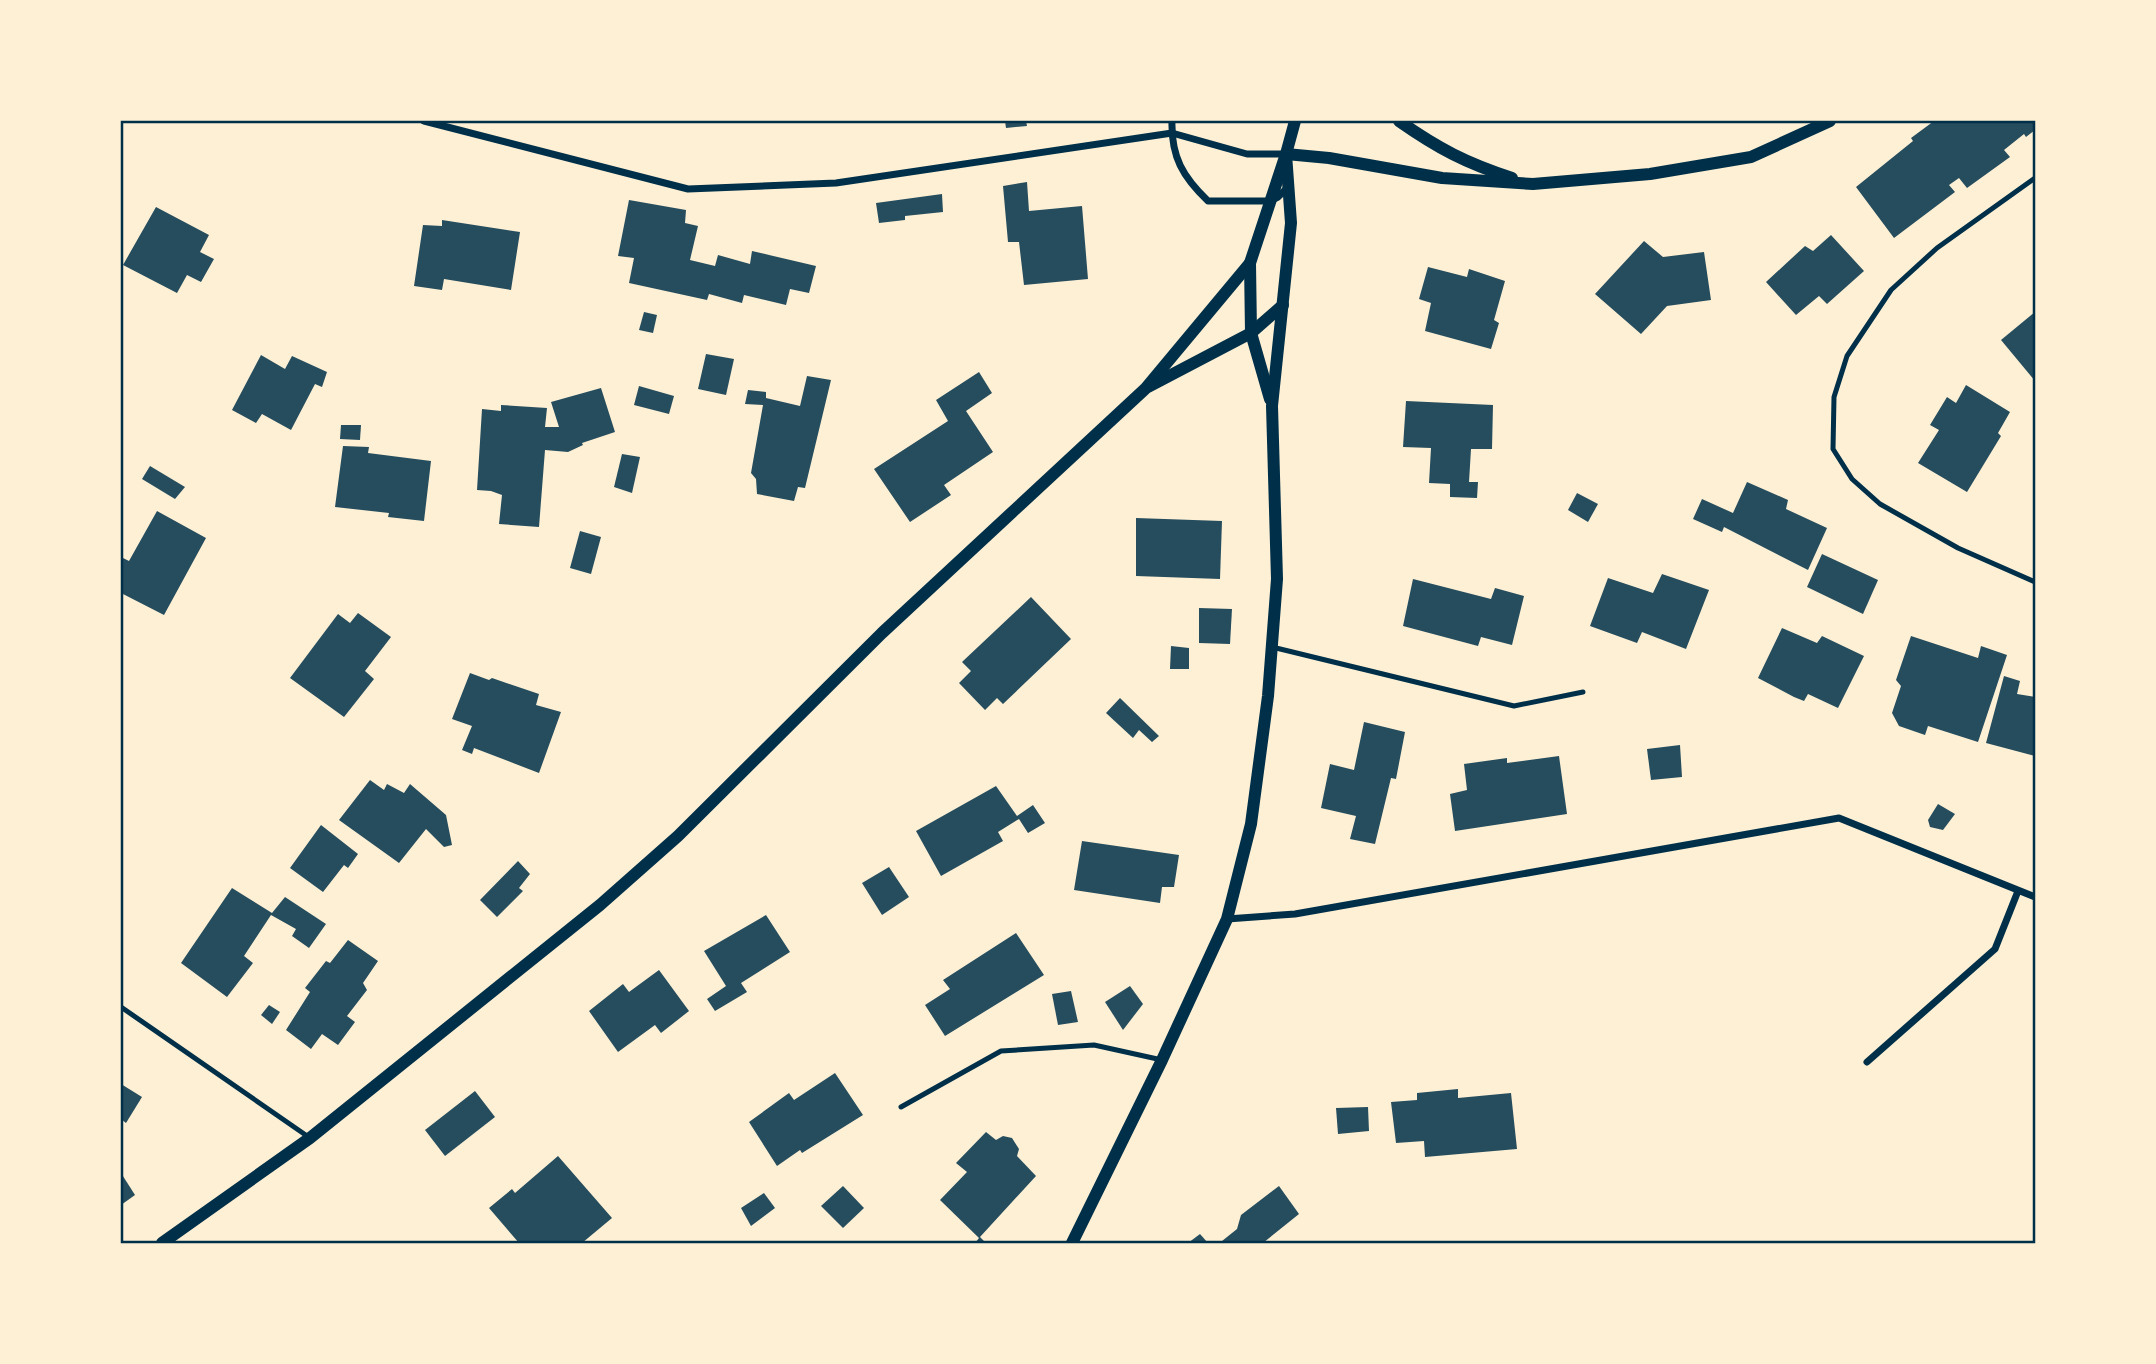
<svg xmlns="http://www.w3.org/2000/svg" width="2156" height="1364" font-family="'Open Sans',sans-serif">
  <style>
    .building { fill: #264d5e }
    .lines { fill: none; stroke-linecap: round; stroke-linejoin: round }
    .service { stroke: #003049; stroke-width: 5 }
    .minor { stroke: #003049; stroke-width: 7 }
    .tertiary { stroke: #003049; stroke-width: 12 }
    .neatline { fill: none; stroke: #003049; stroke-width: 2.5 }
  </style>
  <rect width="100%" height="100%" fill="#fdf0d5"/>
  <g class="building">
    <polygon points="1005,121 1026,121 1027,126 1006,128"/>
    <polygon points="1934,121 2035,121 2035,130 2026,137 2024,134 2004,150 2010,157 1967,188 1959,178 1949,185 1955,192 1894,238 1856,187 1913,141 1911,138"/>
    <polygon points="1027,182 1029,211 1082,206 1088,279 1024,285 1019,242 1008,242 1003,186"/>
    <polygon points="942,194 943,212 905,216 905,220 879,223 876,203"/>
    <polygon points="629,200 686,210 685,223 698,226 690,260 715,266 718,255 750,264 752,251 816,266 809,293 790,289 786,305 744,295 742,303 709,294 707,300 629,283 634,258 618,256"/>
    <polygon points="156,207 209,235 200,252 214,259 201,282 187,275 177,293 123,265"/>
    <polygon points="442,220 520,232 511,290 444,279 442,290 414,286 423,225 442,226"/>
    <polygon points="1831,235 1864,271 1827,304 1819,296 1796,315 1766,282 1805,246 1813,251"/>
    <polygon points="1644,241 1663,257 1704,252 1711,300 1667,306 1641,334 1595,294"/>
    <polygon points="1428,267 1467,277 1469,269 1505,281 1494,320 1499,323 1491,349 1425,331 1431,303 1419,299"/>
    <polygon points="644,312 657,315 653,333 639,330"/>
    <polygon points="2035,312 2035,381 2001,340"/>
    <polygon points="706,354 734,359 726,395 698,389"/>
    <polygon points="261,355 285,369 292,356 327,372 322,387 315,384 291,430 262,414 256,423 232,410"/>
    <polygon points="979,372 992,393 966,411 993,452 944,485 951,495 910,522 874,469 948,421 936,400"/>
    <polygon points="807,376 831,380 805,488 798,487 794,501 757,494 756,479 751,473 763,405 745,404 748,390 766,392 766,398 800,406"/>
    <polygon points="1966,385 2010,412 1998,433 2001,436 1967,492 1918,463 1939,430 1930,425 1947,397 1956,403"/>
    <polygon points="639,386 674,396 669,414 634,405"/>
    <polygon points="601,388 615,432 582,443 583,445 568,452 545,450 539,527 499,524 502,495 491,491 477,490 482,409 501,411 501,405 547,408 545,427 559,427 551,402"/>
    <polygon points="1406,401 1493,405 1492,449 1471,449 1469,482 1478,482 1477,498 1450,497 1450,484 1429,483 1431,448 1403,447"/>
    <polygon points="341,425 361,425 360,440 340,439"/>
    <polygon points="343,446 369,447 368,453 431,461 424,521 388,517 389,513 335,507"/>
    <polygon points="622,454 640,457 632,493 614,487"/>
    <polygon points="150,466 185,487 175,499 142,479"/>
    <polygon points="1747,482 1788,500 1786,509 1827,528 1808,570 1724,527 1722,532 1693,519 1702,499 1733,513"/>
    <polygon points="1577,493 1598,504 1588,522 1568,510"/>
    <polygon points="157,511 206,538 164,615 121,593 121,557 129,561"/>
    <polygon points="1136,518 1222,521 1220,579 1136,576"/>
    <polygon points="580,531 601,537 591,574 570,568"/>
    <polygon points="1822,554 1878,580 1863,614 1807,587"/>
    <polygon points="1662,574 1709,590 1686,649 1642,632 1637,643 1590,626 1608,578 1653,593"/>
    <polygon points="1413,579 1491,599 1495,588 1524,596 1512,645 1481,637 1478,646 1403,626"/>
    <polygon points="1031,597 1071,639 1003,704 997,698 985,710 959,683 971,671 962,662"/>
    <polygon points="1199,608 1232,609 1230,644 1199,643"/>
    <polygon points="358,613 391,637 365,671 374,679 344,717 290,678 338,614 350,623"/>
    <polygon points="1782,628 1817,643 1822,636 1864,656 1838,708 1808,694 1804,701 1794,697 1758,678"/>
    <polygon points="1911,636 1978,658 1981,646 2007,655 1978,742 1928,726 1925,735 1899,726 1892,713 1901,686 1896,680"/>
    <polygon points="1171,646 1189,648 1189,669 1170,669"/>
    <polygon points="470,673 489,680 492,678 539,694 536,705 561,712 539,773 474,748 472,754 462,750 472,726 452,719"/>
    <polygon points="2004,676 2020,681 2017,694 2035,697 2035,756 1986,743"/>
    <polygon points="1120,698 1159,736 1152,742 1139,730 1133,738 1106,713"/>
    <polygon points="1364,722 1405,732 1396,779 1391,778 1375,844 1350,839 1356,816 1321,808 1330,764 1354,770"/>
    <polygon points="1680,745 1682,777 1651,780 1647,749"/>
    <polygon points="1559,756 1567,814 1455,831 1450,794 1467,790 1464,764 1507,758 1507,763"/>
    <polygon points="370,780 384,790 387,784 404,793 410,784 446,815 452,845 444,847 426,829 399,863 339,820"/>
    <polygon points="996,786 1017,816 1033,805 1045,823 1028,833 1019,819 998,832 1003,841 941,876 916,831"/>
    <polygon points="1938,804 1955,814 1943,830 1930,827 1928,820"/>
    <polygon points="321,825 358,854 348,868 344,865 323,892 290,868"/>
    <polygon points="1082,841 1179,855 1174,887 1162,887 1160,903 1074,890"/>
    <polygon points="518,861 530,874 519,888 523,891 497,917 480,900"/>
    <polygon points="889,867 909,897 882,915 862,883"/>
    <polygon points="232,888 272,913 285,897 326,924 309,948 292,936 296,929 271,915 244,956 253,963 227,997 181,963"/>
    <polygon points="766,915 790,952 741,983 747,992 715,1011 707,999 726,986 704,951"/>
    <polygon points="1016,933 1044,975 945,1036 925,1005 950,989 943,980"/>
    <polygon points="348,940 378,961 363,983 367,990 347,1016 355,1022 338,1045 322,1034 311,1049 286,1030 310,992 305,988 326,961 330,963"/>
    <polygon points="659,970 689,1011 661,1033 655,1025 618,1052 589,1011 623,984 629,992"/>
    <polygon points="1130,986 1143,1004 1123,1030 1105,1002"/>
    <polygon points="1071,991 1078,1022 1058,1025 1052,994"/>
    <polygon points="269,1005 280,1012 272,1024 261,1015"/>
    <polygon points="835,1073 863,1115 802,1153 800,1150 777,1166 749,1122 789,1093 794,1100"/>
    <polygon points="121,1084 142,1097 126,1123 121,1119"/>
    <polygon points="1458,1089 1458,1098 1511,1093 1517,1149 1425,1157 1424,1141 1396,1143 1391,1102 1417,1100 1417,1093"/>
    <polygon points="475,1091 495,1117 445,1156 425,1130"/>
    <polygon points="1368,1107 1369,1131 1338,1134 1336,1108"/>
    <polygon points="986,1132 996,1140 1003,1136 1012,1138 1019,1149 1017,1156 1036,1176 980,1237 986,1243 975,1243 979,1238 940,1200 967,1172 956,1163"/>
    <polygon points="558,1156 612,1218 582,1243 519,1243 489,1208 512,1189 515,1193"/>
    <polygon points="121,1173 135,1195 121,1205"/>
    <polygon points="843,1186 864,1208 843,1228 821,1206"/>
    <polygon points="1279,1186 1299,1214 1263,1243 1223,1243 1222,1241 1237,1229 1241,1215"/>
    <polygon points="764,1193 775,1208 751,1226 741,1208"/>
    <polygon points="1200,1234 1208,1243 1188,1243"/>
  </g>
  <g class="lines">
    <g class="service">
      <polyline points="2035,178 1937,248 1891,290 1847,356 1834,397 1833,449 1852,479 1880,504 1958,548 2035,582"/>
      <polyline points="1272,647 1514,706 1583,692"/>
      <polyline points="121,1007 310,1138"/>
      <polyline points="901,1107 1001,1051 1094,1045 1162,1060"/>
    </g>
    <g class="minor">
      <polyline points="424,121 688,189 836,183 1172,133 1247,154 1286,154"/>
      <path d="M1172,121C1171,157 1183,177 1208,201H1270L1278,197L1288,187"/>
      <polyline points="1227,919 1295,914 1839,818 2035,897"/>
      <polyline points="1867,1062 1995,949 2018,891"/>
    </g>
    <g class="tertiary">
      <path d="M1399,121C1439,149 1466,163 1512,178"/>
      <polyline points="1286,154 1329,158 1442,178 1533,184 1650,174 1751,157 1830,121"/>
      <polyline points="1148,387 1251,333 1283,305"/>
      <polyline points="1270,399 1251,333 1250,263 1286,154 1295,121"/>
      <polyline points="162,1243 310,1138 600,905 678,836 882,633 1145,389 1250,263"/>
      <polyline points="1072,1243 1162,1060 1227,919 1251,824 1268,696 1277,579 1272,406 1291,223 1286,154"/>
    </g>
  </g>
  <rect width="2156" height="1364" fill="none" stroke="#fdf0d5" stroke-width="245"/>
  <rect x="122" y="122" width="1912" height="1120" class="neatline"/>
</svg>
